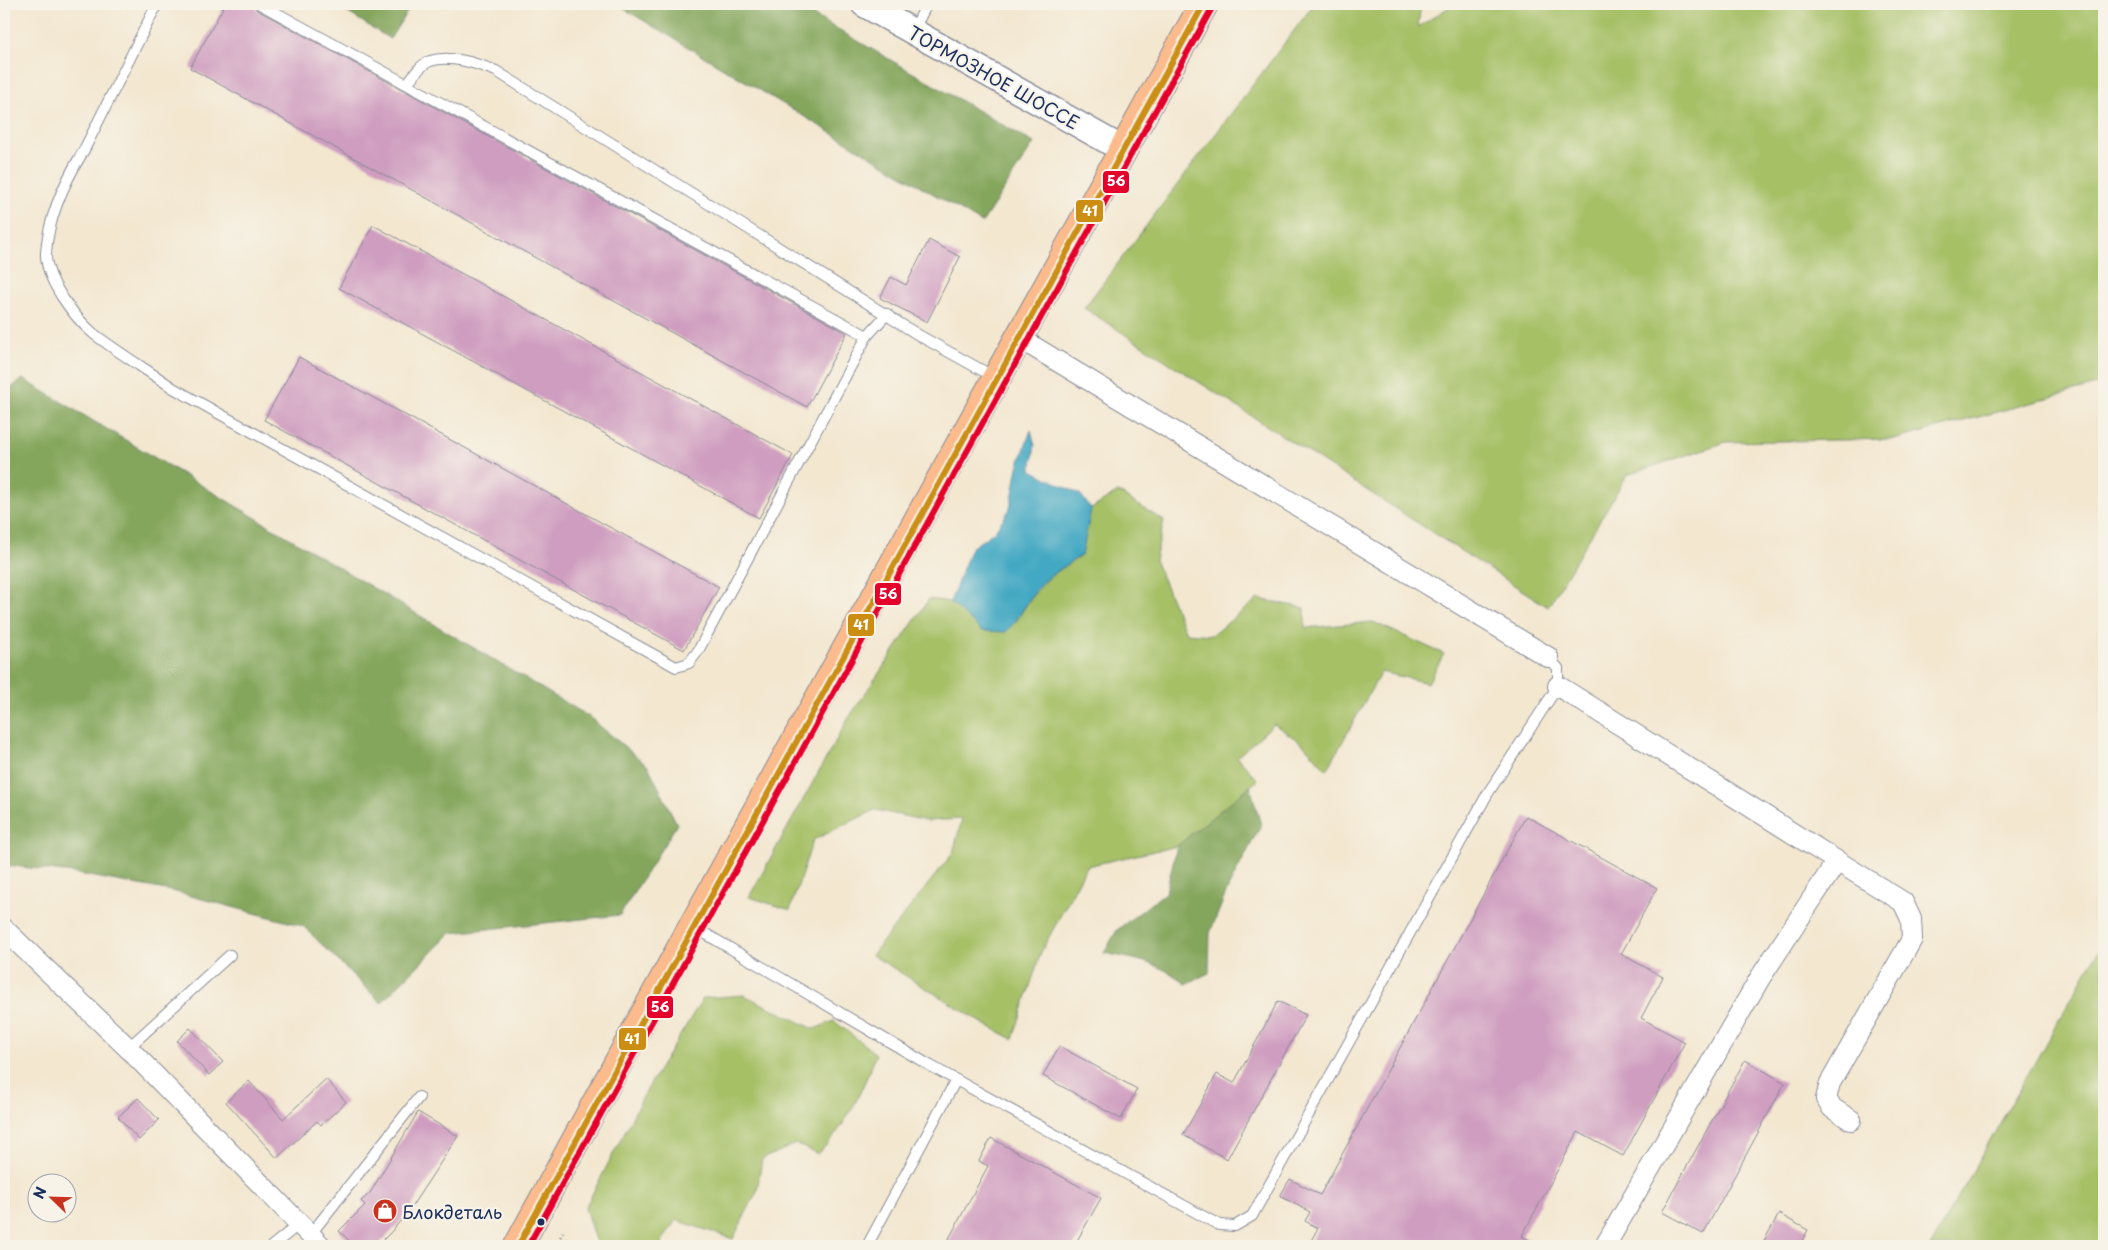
<svg xmlns="http://www.w3.org/2000/svg" width="2108" height="1250" font-family="'Playpen Sans',sans-serif">
  <style>
    .green { fill: #a6c066; stroke: #607862 }
    .forest { fill: #84a65b; stroke: #506a5c }
    .water { fill: #43a8c3; stroke: #2f6c90 }
    .building { fill: #cf9dc0 }
    .lines { fill: none; stroke-linecap: round; stroke-linejoin: round }
    .service-casing { stroke: #878b97; stroke-width: 12 }
    .minor-casing { stroke: #878b97; stroke-width: 22 }
    .tertiary-casing { stroke: #878b97; stroke-width: 28 }
    .trunk-casing { stroke: #878b97; stroke-width: 30 }
    .path { stroke: #878b97; stroke-width: 3; stroke-dasharray: 1 4; stroke-linecap: butt }
    .service { stroke: #fff; stroke-width: 10 }
    .minor { stroke: #fff; stroke-width: 20 }
    .tertiary { stroke: #fff; stroke-width: 25 }
    .trunk { stroke: #fbbb8c; stroke-width: 28 }
    .bus-1-casing { stroke: #f7f3e8; stroke-width: 10 }
    .bus-2-casing { stroke: #f7f3e8; stroke-width: 10 }
    .bus-1 { stroke: #cb8e13; stroke-width: 6 }
    .bus-2 { stroke: #e4002b; stroke-width: 6 }
    .bus-dot { fill: #1b2f5e; stroke: #f7f3e8; stroke-width: 2 }
    .labels { text-anchor: middle; dominant-baseline: central; stroke-width: 4.5; stroke-linejoin: round; paint-order: stroke }
    .street-label { font-size: 18px; fill: #1b2f5e; stroke: #f7f3e8 }
    .poi-label { font-size: 18px; fill: #1b2f5e; stroke: #f7f3e8; text-anchor: start }
    .line-badge { stroke: #f7f3e8; stroke-width: 2 }
    .badge-label { font-size: 14px; text-anchor: middle; font-weight: bold; fill: #fff }
  </style>
  <rect width="100%" height="100%" fill="#f7f3e8"/>
  <filter id="ink" filterUnits="userSpaceOnUse"><feTurbulence type="fractalNoise" baseFrequency=".02" numOctaves="2"/><feDisplacementMap in="SourceGraphic" scale="10" xChannelSelector="R" yChannelSelector="G"/><feConvolveMatrix kernelMatrix="1 2 1 2 8 2 1 2 1" color-interpolation-filters="sRGB"/></filter>
  <filter id="wash" filterUnits="userSpaceOnUse"><feTurbulence type="fractalNoise" baseFrequency=".0096" numOctaves="4" result="noise"/><feDisplacementMap in="SourceGraphic" scale="20" xChannelSelector="R" yChannelSelector="G"/><feGaussianBlur stdDeviation="1.12" result="paint"/><feColorMatrix in="noise" values="0 0 0 0 0 0 0 0 0 0 0 0 0 0 0 0 0 1.4 0 .05"/><feComposite in="paint" operator="in"/></filter>
  <g filter="url(#wash)">
    <rect width="100%" height="100%" fill="#f3e7d0"/>
    <g class="green">
      <polygon points="1314,4 1421,4 1418,27 1454,4 2104,4 2104,383 1897,439 1726,442 1627,475 1548,607 1084,308"/>
      <path d="M1118,492L1164,521L1155,560L1186,633L1212,635L1258,599L1305,608V628L1373,622L1444,654L1428,683L1381,672L1327,770L1303,744L1274,724L1237,757L1258,780L1177,846L1087,866L1041,952L1013,1039L984,1024L872,955L953,853L962,819L927,821L875,810L813,840L790,910L749,897L848,719L929,599L950,602L982,631L1016,622C1037,586 1047,577 1082,555L1091,509Z"/>
      <polygon points="2104,941 2104,1246 1931,1246 1938,1232"/>
      <path d="M744,995L814,1029L834,1021L876,1054C862,1091 847,1126 818,1154L796,1144L762,1159L757,1191L733,1239L676,1220L659,1246H597L585,1208L646,1091L703,998Z"/>
    </g>
    <g class="forest">
      <polygon points="334,4 412,4 390,39"/>
      <polygon points="616,4 794,4 1034,143 982,223"/>
      <polygon points="23,379 588,716 648,766 677,824 620,915 451,933 381,1003 303,926 172,891 73,873 4,865 4,393"/>
      <path d="M1250,786L1261,825L1228,888L1210,933L1209,973L1186,984C1158,962 1138,960 1104,953L1117,930L1166,892L1177,846Z"/>
    </g>
    <path class="water" d="M1031,430L1035,445L1031,470L1081,495L1091,509L1082,555C1063,567 1043,578 1031,597C1022,610 1017,621 1006,632L982,631L950,602L971,548L994,532L1010,509L1018,467Z"/>
    <g id="blocks">
      <g class="building">
        <polygon points="225,4 253,4 257,10 847,333 807,407 190,68"/>
        <polygon points="373,225 793,455 759,518 339,288"/>
        <polygon points="929,240 960,257 927,322 880,298 891,277 906,285"/>
        <polygon points="299,357 719,587 684,650 264,420"/>
        <polygon points="1526,816 1657,888 1621,954 1663,977 1641,1018 1685,1042 1623,1156 1578,1132 1522,1236 1540,1246 1308,1246 1318,1228 1305,1221 1310,1212 1280,1196 1290,1179 1320,1195"/>
        <polygon points="1278,1001 1306,1015 1227,1159 1183,1135 1217,1074 1234,1083"/>
        <polygon points="190,1028 223,1062 209,1075 177,1041"/>
        <polygon points="1059,1046 1137,1089 1121,1119 1043,1076"/>
        <polygon points="1745,1060 1785,1083 1703,1234 1662,1212"/>
        <polygon points="326,1079 346,1102 321,1125 317,1121 277,1158 226,1102 249,1081 283,1119"/>
        <polygon points="138,1098 159,1120 139,1140 118,1117"/>
        <polygon points="418,1112 458,1136 410,1209 392,1231 377,1246 355,1246 339,1231 365,1205 361,1201 370,1193"/>
        <polygon points="991,1138 1101,1198 1074,1246 945,1246 988,1166 979,1161"/>
        <polygon points="1779,1214 1808,1230 1799,1246 1761,1246"/>
      </g>
    </g>
  </g>
  <g filter="url(#ink)">
    <use href="#blocks" fill-opacity="0" stroke="#878b97" stroke-width="1"/>
    <g class="lines">
      <defs>
        <g id="service">
          <path d="M157,4L84,150C65,181 48,217 46,253C45,280 75,318 94,334C119,353 147,370 173,388L676,667L689,663L698,651L867,336L887,314"/>
          <polyline points="260,4 867,336"/>
          <polyline points="913,31 927,4"/>
          <path d="M407,84C413,76 420,65 430,61C450,54 477,64 496,71L920,336L996,378"/>
          <polyline points="694,927 929,1065 1219,1225 1235,1226 1252,1216 1488,793 1558,686 1558,668 1548,657"/>
          <polyline points="128,1048 230,955"/>
          <polyline points="310,1235 419,1097"/>
          <polyline points="272,1246 298,1225"/>
          <polyline points="867,1246 956,1080"/>
        </g>
        <g id="minor">
          <polyline points="1019,338 1548,657"/>
          <polyline points="1558,686 1837,861"/>
          <polyline points="4,929 128,1048 321,1246"/>
          <polyline points="1605,1246 1760,978 1837,861 1903,902 1911,919 1912,939 1830,1083 1826,1099 1832,1108 1851,1120"/>
        </g>
        <polyline id="tertiary" points="864,4 1124,150"/>
        <polyline id="trunk" points="518,1246 693,926 1204,4"/>
      </defs>
      <use href="#service" class="service-casing"/>
      <use href="#minor" class="minor-casing"/>
      <use href="#tertiary" class="tertiary-casing"/>
      <use href="#trunk" class="trunk-casing"/>
      <polyline class="path" points="556,1246 563,1232"/>
      <use href="#service" class="service"/>
      <use href="#minor" class="minor"/>
      <use href="#tertiary" class="tertiary"/>
      <use href="#trunk" class="trunk"/>
      <defs>
        <polyline id="bus-1" points="518,1246 1204,4"/>
        <polyline id="bus-2" points="528,1246 1212,8"/>
      </defs>
      <use href="#bus-1" class="bus-1-casing"/>
      <use href="#bus-2" class="bus-2-casing"/>
      <use href="#bus-1" class="bus-1"/>
      <use href="#bus-2" class="bus-2"/>
    </g>
  </g>
  <defs>
    <symbol id="shop-disc" viewBox="-11 -11 22 22"><circle r="9.5" fill="#c8321e" stroke="#f7f3e8"/><path d="M-5-2.5h2.3a2.7 3.5 0 0 1 5.4 0H5L5.5 6h-11ZM-1.5-2.5h3a1.5 2.3 0 0 0-3 0Z" fill="#fff"/></symbol>
  </defs>
  <g fill-rule="evenodd">
    <use href="#shop-disc" x="371" y="1197" width="28" height="28"/>
  </g>
  <circle class="bus-dot" cx="541" cy="1222" r="4.5"/>
  <g class="labels">
    <g class="street-label">
      <text transform="translate(994 77) rotate(29)">ТОРМОЗНОЕ ШОССЕ</text>
    </g>
    <g class="poi-label">
      <text x="402" y="1211">Блокдеталь</text>
    </g>
  </g>
  <g class="line-badge">
    <rect x="1102" y="170" width="28" height="24" rx="5" fill="#e4002b"/>
    <rect x="1075" y="199" width="29" height="24" rx="5" fill="#cb8e13"/>
    <rect x="874" y="582" width="28" height="24" rx="5" fill="#e4002b"/>
    <rect x="847" y="613" width="28" height="24" rx="5" fill="#cb8e13"/>
    <rect x="646" y="995" width="28" height="24" rx="5" fill="#e4002b"/>
    <rect x="618" y="1027" width="29" height="24" rx="5" fill="#cb8e13"/>
  </g>
  <g class="badge-label">
    <text x="1116" y="186">56</text>
    <text x="1090" y="216">41</text>
    <text x="888" y="599">56</text>
    <text x="861" y="630">41</text>
    <text x="660" y="1012">56</text>
    <text x="632" y="1044">41</text>
  </g>
  <rect width="2108" height="1250" fill="none" stroke="#f7f3e8" stroke-width="20"/>
  <g transform="translate(52 1198) rotate(293)"><circle r="24" fill="#f7f3e8" stroke="#9fa5b1"/>
  <path d="M0-4L9 19L0 12L-9 19Z" fill="#c8321e"/>
  <text y="-8" font-size="14" font-weight="bold" text-anchor="middle" fill="#1b2f5e">N</text>
  </g>
</svg>
